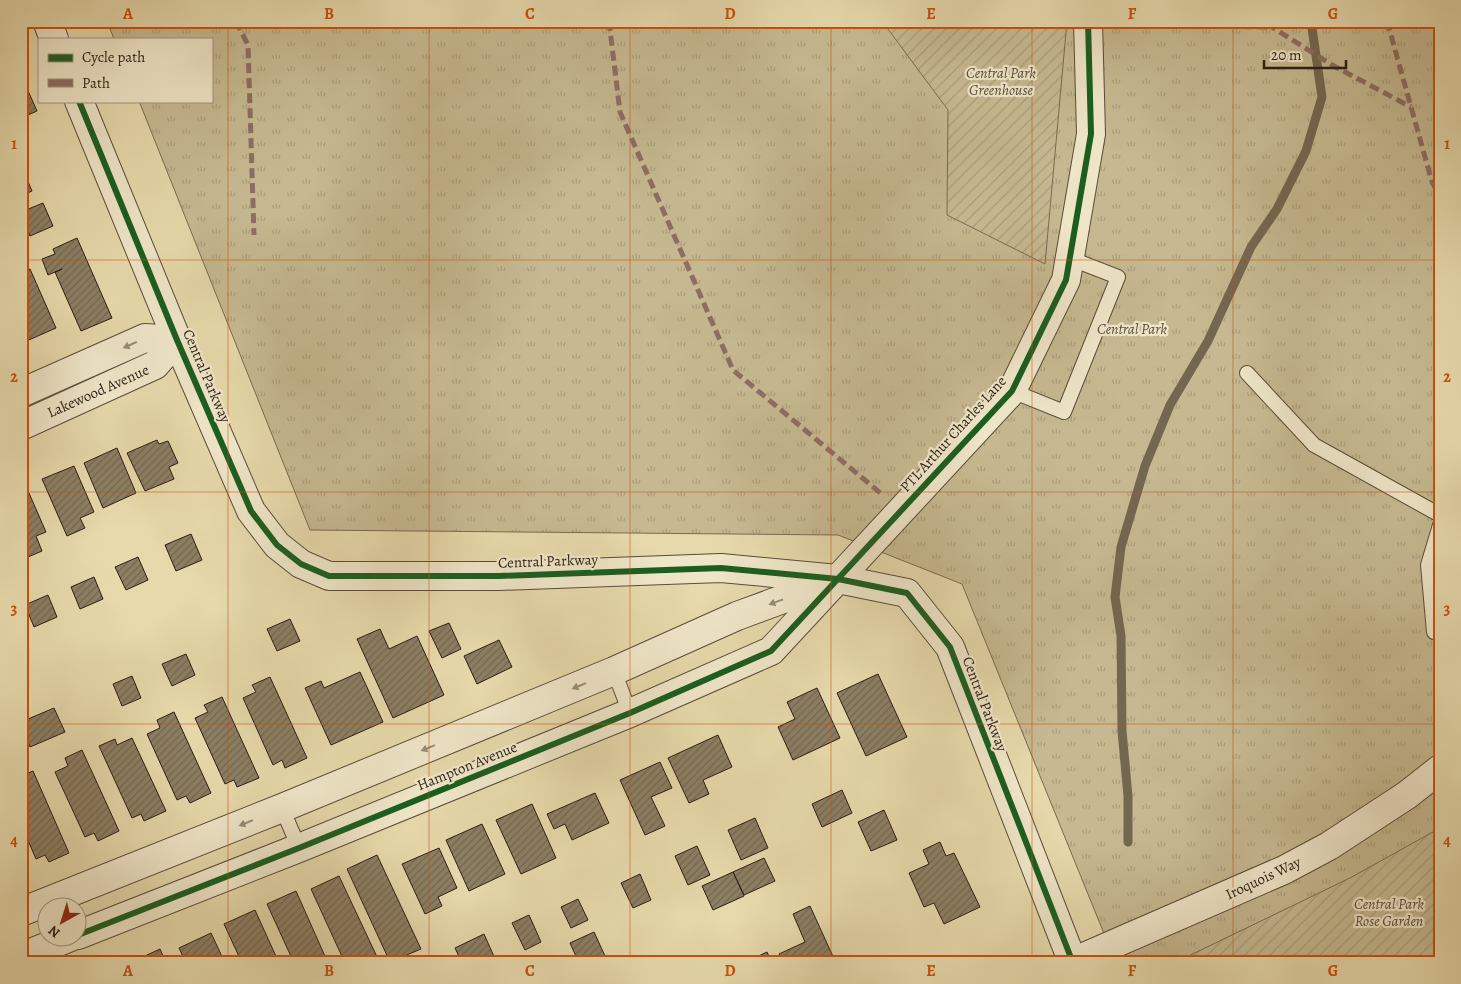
<svg xmlns="http://www.w3.org/2000/svg" width="1461" height="984" font-family="Alegreya,serif">
  <style>
    .park { fill: url(#park-tufts); stroke: #786b52 }
    .garden { fill: url(#garden-furrows); stroke: #786b52 }
    .lines { fill: none; stroke-linecap: round; stroke-linejoin: round }
    .stream { stroke: #746750; stroke-width: 9 }
    .building { fill: url(#building-hatch); stroke: #2a1d14 }
    .service-casing { stroke: #594c3a; stroke-width: 16 }
    .minor-casing { stroke: #594c3a; stroke-width: 30 }
    .service { stroke: #efe6c8; stroke-width: 14 }
    .minor { stroke: #efe6c8; stroke-width: 28 }
    .quiet { stroke: #8d6e63; stroke-width: 5; stroke-dasharray: 10 5; stroke-linecap: butt }
    .cycleway-casing { stroke: #efe6c8; stroke-width: 9 }
    .cycleway { stroke: #1b5e20; stroke-width: 6 }
    .oneway { fill: #968c77 }
    .grid { fill: none; stroke: #cc500d; stroke-width: 1; stroke-opacity: 0.55 }
    .labels { text-anchor: middle; dominant-baseline: central; stroke-width: 4.5; stroke-linejoin: round; paint-order: stroke }
    .park-label { font-size: 15px; font-style: italic; fill: #594c3a; stroke: #efe6c8 }
    .street-label { font-size: 15px; fill: #2a1d14; stroke: #efe6c8 }
    .neatline { fill: none; stroke: #cc500d; stroke-width: 2 }
    .grid-label { font-size: 16px; text-anchor: middle; font-weight: bold; fill: #cc500d }
  </style>
  <defs>
    <pattern id="park-tufts" width="24" height="20" patternUnits="userSpaceOnUse" patternTransform="scale(1.25)"><rect width="24" height="20" fill="#c6b991"/><path d="M3 7l-1-3M5 7V3M7 7l1-3M15 17l-1-3M17 17v-4M19 17l1-3" fill="none" stroke="#aa9f7c"/></pattern>
    <pattern id="garden-furrows" width="10" height="10" patternUnits="userSpaceOnUse" patternTransform="scale(1.25)"><rect width="10" height="10" fill="#c6b991"/><path d="M-1 1l2-2M0 10L10 0M9 11l2-2" fill="none" stroke="#aa9f7c"/></pattern>
    <pattern id="building-hatch" width="6" height="6" patternUnits="userSpaceOnUse" patternTransform="scale(1.25)"><rect width="6" height="6" fill="#8c7f63"/><path d="M-1 1l2-2M0 6l6-6M5 7l2-2" fill="none" stroke="#736750"/></pattern>
  </defs>
  <rect width="100%" height="100%" fill="#e6d9ab"/>
  <filter id="stains"><feTurbulence type="fractalNoise" baseFrequency=".004" numOctaves="4"/><feColorMatrix values="0 0 0 0 .2 0 0 0 0 .09 0 0 0 0 .02 0 0 0 .5 -.17"/></filter>
  <radialGradient id="worn" r=".72"><stop offset=".6" stop-color="#630" stop-opacity="0"/><stop offset="1" stop-color="#630" stop-opacity=".3"/></radialGradient>
  <polygon class="park" points="107,21 1440,21 1440,963 1116,963 962,584 838,535 310,530 139,101 211,101 211,39 114,39"/>
  <g class="garden">
    <polygon points="882,21 1067,21 1045,264 947,215 948,110"/>
    <polygon points="1440,828 1440,963 1174,963 1350,878"/>
  </g>
  <g class="lines">
    <polyline class="stream" points="1128,842 1128,796 1122,731 1121,636 1115,597 1121,547 1145,466 1170,405 1208,341 1251,247 1277,209 1306,151 1322,97 1311,21"/>
  </g>
  <g class="building">
    <polygon points="21,75 37,111 21,118"/>
    <polygon points="23,170 32,191 21,196 21,171"/>
    <polygon points="43,203 53,226 30,236 21,216 21,212"/>
    <polygon points="77,238 112,318 81,331 55,272 62,269 48,275 42,259 55,254 53,249"/>
    <polygon points="30,269 56,328 22,343 21,273"/>
    <polygon points="157,440 159,444 168,441 178,463 169,467 174,479 145,491 127,453"/>
    <polygon points="117,448 136,493 103,508 84,463"/>
    <polygon points="74,466 94,512 80,518 85,528 67,536 42,479"/>
    <polygon points="25,484 46,532 36,536 42,551 21,560 21,486"/>
    <polygon points="191,534 202,560 176,571 165,545"/>
    <polygon points="138,557 148,580 126,590 115,567"/>
    <polygon points="94,577 103,599 80,609 71,587"/>
    <polygon points="48,595 57,617 34,627 25,605"/>
    <polygon points="290,619 300,641 277,651 267,629"/>
    <polygon points="449,623 461,649 442,658 429,631"/>
    <polygon points="380,629 389,649 417,636 444,695 393,718 357,639"/>
    <polygon points="499,640 512,667 477,684 464,656"/>
    <polygon points="186,654 195,675 172,686 162,664"/>
    <polygon points="360,672 383,722 331,745 305,688 321,681 324,688"/>
    <polygon points="878,674 907,737 866,756 837,693"/>
    <polygon points="132,676 141,698 122,706 113,684"/>
    <polygon points="270,677 307,758 285,768 282,760 273,765 243,698 256,692 252,685"/>
    <polygon points="817,688 840,738 793,760 778,727 795,719 787,702"/>
    <polygon points="222,697 259,778 237,787 234,780 225,784 195,718 208,712 204,705"/>
    <polygon points="54,708 65,732 30,747 21,725 21,722"/>
    <polygon points="174,712 211,793 190,803 186,796 177,800 147,734 160,728 157,720"/>
    <polygon points="718,735 732,767 703,780 709,794 689,803 668,758"/>
    <polygon points="132,738 166,811 144,821 141,814 132,818 99,746 115,739 117,745"/>
    <polygon points="82,750 119,831 98,841 94,833 85,837 55,772 68,766 65,758"/>
    <polygon points="660,762 672,788 651,797 665,826 645,835 620,780"/>
    <polygon points="33,771 69,853 49,862 45,855 36,859 21,824 21,776"/>
    <polygon points="842,790 852,813 822,827 812,804"/>
    <polygon points="595,793 609,823 572,840 565,824 554,829 547,814"/>
    <polygon points="532,804 556,858 521,874 496,820"/>
    <polygon points="884,810 897,840 871,851 858,822"/>
    <polygon points="755,818 768,848 741,860 728,830"/>
    <polygon points="482,824 505,874 469,891 446,840"/>
    <polygon points="940,842 946,856 954,853 980,907 944,924 934,903 924,907 909,873 929,864 923,850"/>
    <polygon points="697,846 710,875 688,885 675,856"/>
    <polygon points="439,848 457,888 438,897 442,906 425,914 402,864"/>
    <polygon points="377,855 421,949 390,962 347,869"/>
    <polygon points="764,858 775,881 744,895 733,872"/>
    <polygon points="733,872 744,896 713,910 702,886"/>
    <polygon points="640,874 651,900 633,908 621,883"/>
    <polygon points="339,876 378,959 369,963 345,963 311,889"/>
    <polygon points="296,891 328,963 294,963 267,904"/>
    <polygon points="578,899 588,920 571,928 561,907"/>
    <polygon points="810,906 836,963 783,963 779,954 805,942 793,914"/>
    <polygon points="255,910 279,963 242,963 224,924"/>
    <polygon points="529,915 541,942 525,950 512,923"/>
    <polygon points="594,932 605,956 590,963 579,963 570,943"/>
    <polygon points="211,933 225,963 186,963 179,948"/>
    <polygon points="484,934 496,961 491,963 462,963 455,948"/>
    <polygon points="160,949 166,963 135,963 134,961"/>
    <polygon points="767,952 772,963 744,963"/>
  </g>
  <g class="lines">
    <defs>
      <g id="service">
        <polyline points="1247,373 1314,445 1440,515"/>
        <polyline points="1012,391 1064,412 1118,277 1069,258"/>
        <polyline points="1434,632 1428,565 1440,525"/>
        <polyline points="614,671 630,713"/>
        <polyline points="282,808 299,848"/>
      </g>
      <g id="minor">
        <polyline points="47,21 54,39"/>
        <polyline points="79,101 177,340 251,511 277,545 301,564 329,576 499,576 721,568 838,579 907,593 950,647 1073,963"/>
        <polyline points="21,393 145,338 177,340"/>
        <polyline points="21,426 155,365 177,340"/>
        <polyline points="21,912 282,808 614,671 737,616 832,581"/>
        <polyline points="78,935 299,848 630,713 771,651 1012,391 1066,280 1091,134 1088,21"/>
        <polyline points="21,957 73,936"/>
        <polyline points="1070,963 1284,870 1329,846 1407,795 1440,769"/>
      </g>
    </defs>
    <use href="#service" class="service-casing"/>
    <use href="#minor" class="minor-casing"/>
    <use href="#service" class="service"/>
    <use href="#minor" class="minor"/>
    <g class="quiet">
      <polyline points="236,21 248,45 254,235"/>
      <polyline points="609,21 620,112 733,370 884,496"/>
      <polyline points="1198,21 1207,26 1272,27"/>
      <polyline points="1272,21 1272,27 1332,65 1411,107"/>
      <polyline points="1387,21 1432,182 1440,196"/>
    </g>
    <defs>
      <g id="cycleway">
        <polyline points="79,101 177,340 251,511 277,545 301,564 329,576 499,576 721,568 838,579 907,593 950,647 1073,963"/>
        <polyline points="78,935 299,848 630,713 771,651 1012,391 1066,280 1091,134 1088,21"/>
      </g>
    </defs>
    <use href="#cycleway" class="cycleway-casing"/>
    <use href="#cycleway" class="cycleway"/>
  </g>
  <defs><path id="oneway-solid" d="M-6-.8H1V-3.2L6.5 0L1 3.2V.8H-6Z" transform="scale(1.25)"/></defs>
  <g class="oneway">
    <use href="#oneway-solid" transform="translate(130 345) rotate(156)"/>
    <use href="#oneway-solid" transform="translate(776 602) rotate(160)"/>
    <use href="#oneway-solid" transform="translate(579 686) rotate(158)"/>
    <use href="#oneway-solid" transform="translate(428 748) rotate(158)"/>
    <use href="#oneway-solid" transform="translate(246 823) rotate(158)"/>
  </g>
  <path class="grid" d="M228,21V963M429,21V963M630,21V963M831,21V963M1032,21V963M1233,21V963M21,260H1440M21,492H1440M21,724H1440"/>
  <g class="labels">
    <g class="park-label">
      <text x="1001" y="73">Central Park<tspan x="1001" dy="17">Greenhouse</tspan></text>
      <text x="1132" y="329">Central Park</text>
      <text x="1389" y="904">Central Park<tspan x="1389" dy="17">Rose Garden</tspan></text>
    </g>
    <g class="street-label">
      <text transform="translate(207 376) rotate(67)">Central Parkway</text>
      <text transform="translate(98 391) rotate(-24)">Lakewood Avenue</text>
      <text transform="translate(953 434) rotate(-48)">PTL Arthur Charles Lane</text>
      <text transform="translate(548 561) rotate(-2)">Central Parkway</text>
      <text transform="translate(985 704) rotate(69)">Central Parkway</text>
      <text transform="translate(467 766) rotate(-22)">Hampton Avenue</text>
      <text transform="translate(1263 878) rotate(-25)">Iroquois Way</text>
    </g>
  </g>
  <rect width="1461" height="984" fill="none" stroke="#e6d9ab" stroke-width="55"/>
  <rect x="38" y="38" width="175" height="65" fill="#efe6c8" stroke="#a09680"/>
  <rect x="48" y="54" width="25" height="8" fill="#1b5e20" stroke="#a09680"/>
  <text x="82" y="62" font-size="15" fill="#2a1d14">Cycle path</text>
  <rect x="48" y="79" width="25" height="8" fill="#8d6e63" stroke="#a09680"/>
  <text x="82" y="88" font-size="15" fill="#2a1d14">Path</text>
  <g transform="translate(62 922) rotate(219)"><circle r="24" fill="#efe6c8" stroke="#a09680"/>
  <path d="M0-4L9 19L0 12L-9 19Z" fill="#8f2418"/>
  <text y="-8" font-size="14" font-weight="bold" text-anchor="middle" fill="#2a1d14">N</text>
  </g>
  <path d="M1264 60v8h82v-8" fill="none" stroke="#2a1d14" stroke-width="2.5"/>
  <text x="1271" y="60" font-size="15" fill="#2a1d14" stroke="#efe6c8" stroke-width="4" paint-order="stroke">20 m</text>
  <rect x="28" y="28" width="1406" height="928" class="neatline"/>
  <g class="grid-label">
    <text x="128" y="19">A</text>
    <text x="329" y="19">B</text>
    <text x="530" y="19">C</text>
    <text x="730" y="19">D</text>
    <text x="931" y="19">E</text>
    <text x="1132" y="19">F</text>
    <text x="1333" y="19">G</text>
    <text x="14" y="149">1</text>
    <text x="1447" y="149">1</text>
    <text x="14" y="382">2</text>
    <text x="1447" y="382">2</text>
    <text x="14" y="614">3</text>
    <text x="1447" y="614">3</text>
    <text x="14" y="846">4</text>
    <text x="1447" y="846">4</text>
    <text x="128" y="976">A</text>
    <text x="329" y="976">B</text>
    <text x="530" y="976">C</text>
    <text x="730" y="976">D</text>
    <text x="931" y="976">E</text>
    <text x="1132" y="976">F</text>
    <text x="1333" y="976">G</text>
  </g>
  <rect width="100%" height="100%" filter="url(#stains)"/>
  <rect width="100%" height="100%" fill="url(#worn)"/>
</svg>
